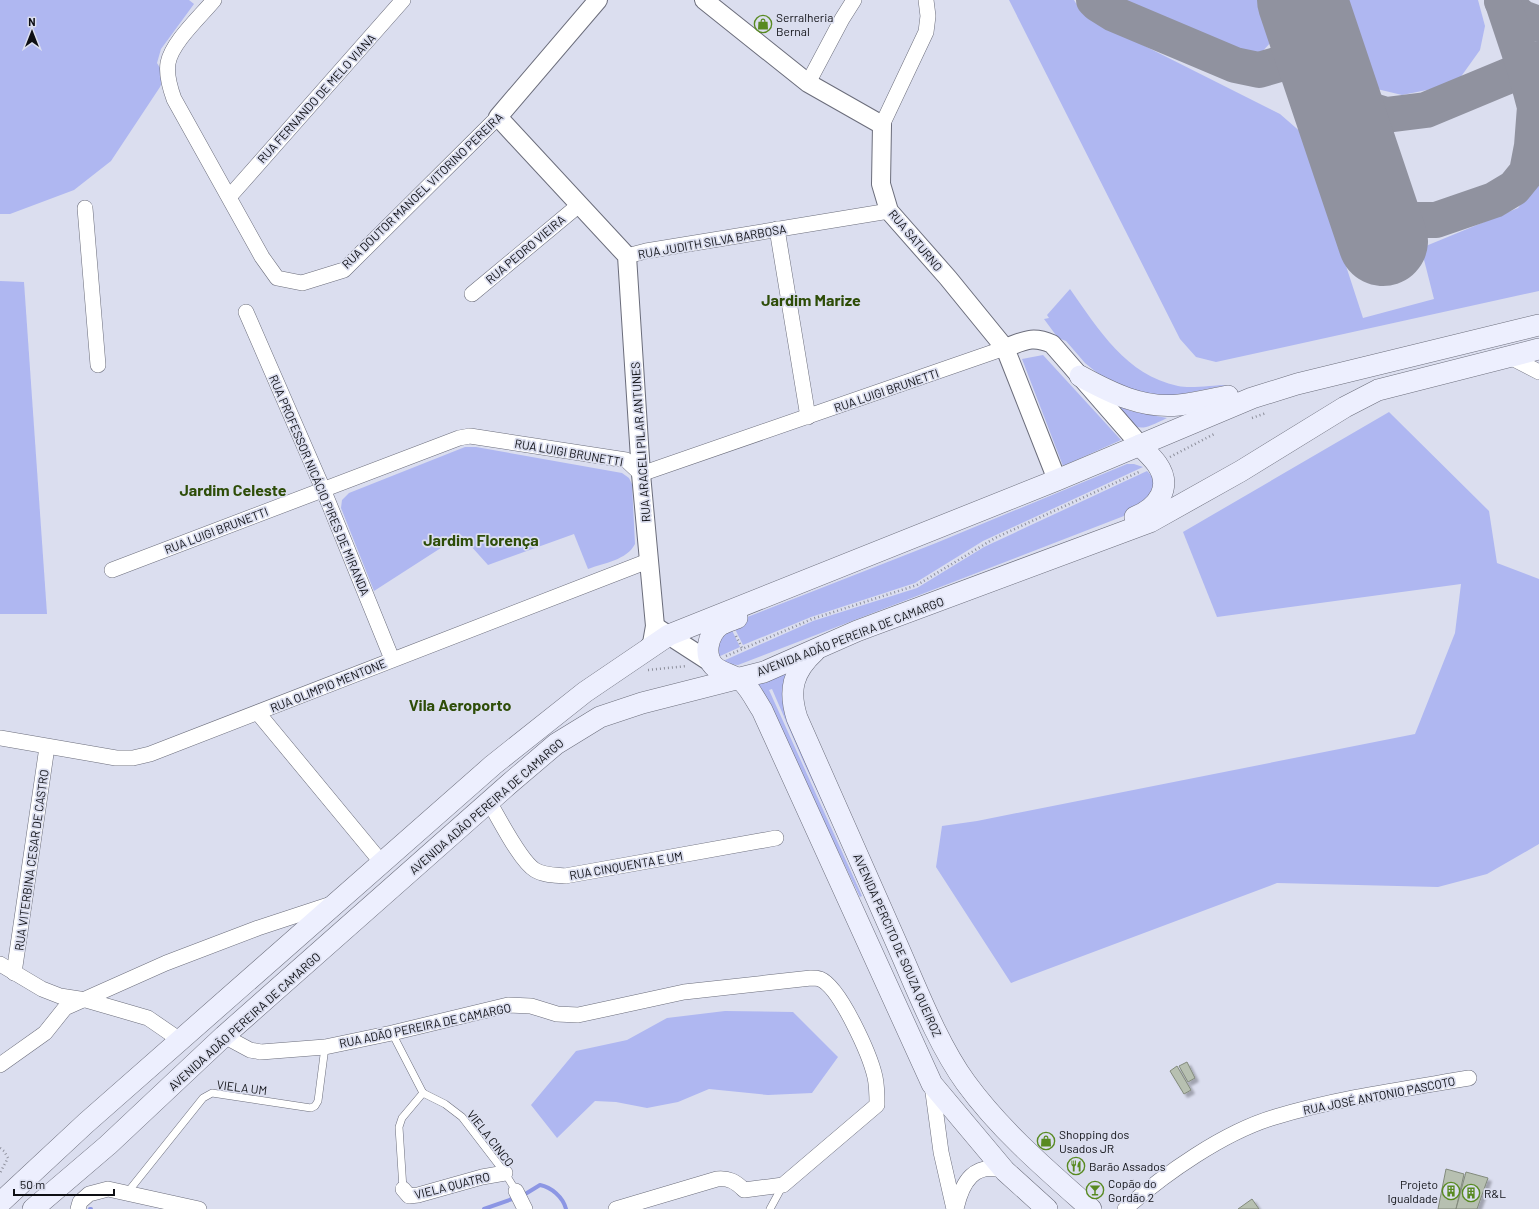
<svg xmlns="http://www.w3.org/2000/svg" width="1539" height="1209" font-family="Barlow,sans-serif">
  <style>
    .green { fill: #afb7f1 }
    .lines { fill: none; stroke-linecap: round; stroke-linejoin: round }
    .stream { stroke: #8c96e4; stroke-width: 4 }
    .taxiway { stroke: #90929f; stroke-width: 36 }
    .runway { stroke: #90929f; stroke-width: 90 }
    .building { fill: #b7c0b1; stroke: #828a7c; filter: url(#shadow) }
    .service-casing { stroke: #6b6d7b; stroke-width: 8 }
    .minor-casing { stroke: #6b6d7b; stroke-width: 16 }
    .tertiary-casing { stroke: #6b6d7b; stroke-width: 20 }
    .secondary-casing { stroke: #6b6d7b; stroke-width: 22 }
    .path { stroke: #8c8e9a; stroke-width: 2.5; stroke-dasharray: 1 3; stroke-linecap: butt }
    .service { stroke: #fff; stroke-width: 7 }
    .minor { stroke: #fff; stroke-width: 15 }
    .tertiary { stroke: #fff; stroke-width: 18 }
    .secondary { stroke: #edeffe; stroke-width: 21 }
    .labels { text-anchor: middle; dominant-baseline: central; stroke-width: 3.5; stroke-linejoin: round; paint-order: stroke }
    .poi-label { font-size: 12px; fill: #0e0f14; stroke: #dbdeef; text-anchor: start }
    .street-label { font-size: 12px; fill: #0e0f14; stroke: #dbdeef }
    .district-label { font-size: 16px; font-weight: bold; fill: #2e4d08; stroke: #dbdeef }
  </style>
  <defs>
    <filter id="shadow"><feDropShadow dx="3.5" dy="3.5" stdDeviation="1" flood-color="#0004"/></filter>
  </defs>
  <rect width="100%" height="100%" fill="#dbdeef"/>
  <g class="green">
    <polygon points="0,0 189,0 194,4 161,49 157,63 165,76 160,87 111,161 74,190 10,214 0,214"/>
    <polygon points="1009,0 1074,0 1077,5 1101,24 1280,114 1303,134 1363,318 1434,299 1421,248 1518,208 1539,182 1539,291 1216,362 1196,357 1180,339"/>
    <polygon points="1119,0 1266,0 1274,24 1272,41 1261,53 1248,58 1234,56"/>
    <polygon points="1327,0 1478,0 1485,26 1480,50 1460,78 1432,89 1402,95 1377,89 1356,74 1345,54"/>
    <polygon points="0,281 24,282 47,614 0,614"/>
    <path d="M1070,289C1099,330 1126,375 1178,386C1191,389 1213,385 1227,385L1172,396L1152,395L1132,391L1101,376L1085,363L1066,341L1058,338L1044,319L1049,318L1047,315Z"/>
    <polygon points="1043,355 1121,440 1063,466 1022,359"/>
    <path d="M1118,406L1131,411L1167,418C1137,433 1137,431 1116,407Z"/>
    <polygon points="1389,412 1489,511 1497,563 1539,579 1539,844 1487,874 1438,887 1277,883 1011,983 936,867 942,826 977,821 1415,734 1455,633 1461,584 1217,617 1183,532"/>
    <path d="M465,447H476L622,473L629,478L632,484L635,544C627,560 604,563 588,569L574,534L488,565L461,535L374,591L341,508L342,500L349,493Z"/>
    <polygon points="1127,464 1134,464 1143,467 983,541 915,583 811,617 743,645 732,623 936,543"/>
    <polygon points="1147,471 1153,477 1156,486 1142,509 738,665 728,664 723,661 813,621 917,588 984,547"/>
    <polygon points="729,624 740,647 718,657 714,639"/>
    <polygon points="788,669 865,894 804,763 772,689 769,690 862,896 860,897 759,686 758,682"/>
    <polygon points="725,1011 793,1012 838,1057 812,1093 768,1095 709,1089 678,1102 647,1108 616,1102 595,1101 557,1138 531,1105 576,1051 627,1040 667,1018"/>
  </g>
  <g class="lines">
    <g class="stream">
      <path d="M522,1196L540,1185C551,1187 563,1197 566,1209"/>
      <polyline points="90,1209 91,1209"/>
      <polyline points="484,1209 515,1198"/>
    </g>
    <g class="taxiway">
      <polyline points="1094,0 1098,4 1114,14 1235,65 1259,70 1283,63 1301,42 1306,14"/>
      <polyline points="1502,1 1522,18 1539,24"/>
      <polyline points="1327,76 1363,108 1386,115 1426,110 1525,69 1539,59"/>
      <polyline points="1367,192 1392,214 1413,220 1436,220 1494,200 1514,188 1527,172 1532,146 1535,107 1525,69 1502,0"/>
    </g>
    <polyline class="runway" points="1302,0 1383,241"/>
  </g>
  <g class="building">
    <polygon points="1187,1062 1195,1078 1188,1082 1179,1066"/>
    <polygon points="1177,1066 1191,1090 1184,1094 1170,1071"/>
    <polygon points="1446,1169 1464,1174 1456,1209 1438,1209"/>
    <polygon points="1466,1172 1488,1178 1477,1209 1456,1209"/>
    <polygon points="1252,1199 1259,1209 1238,1209"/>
  </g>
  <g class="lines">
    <defs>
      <g id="service">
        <polyline points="392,1033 423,1093"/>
        <polyline points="423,1093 445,1104 462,1117 505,1173 516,1191"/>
        <polyline points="403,1189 399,1127 402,1118 423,1093"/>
        <polyline points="127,1193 203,1098 212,1093 311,1108 315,1106 318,1101 325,1047"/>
        <polyline points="770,1209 783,1185"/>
      </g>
      <g id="minor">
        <path d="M214,0C201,16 172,42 168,63C166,75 170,88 174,99L262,257L277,278L302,283L344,270L498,117"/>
        <polyline points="808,83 842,19 854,0"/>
        <polyline points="882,125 926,32 928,16 926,0"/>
        <polyline points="230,196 403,0"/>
        <polyline points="85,208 98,365"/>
        <polyline points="777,229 808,417"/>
        <polyline points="627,256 646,251 889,211"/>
        <polyline points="472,294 579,205"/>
        <polyline points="246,312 323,489 392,659"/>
        <polyline points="1508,356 1539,372"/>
        <polyline points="112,570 459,438 470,436 626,460 641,474 1005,348"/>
        <polyline points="258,713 382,863"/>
        <polyline points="0,738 116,758 133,758 150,754 648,561"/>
        <path d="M489,802C499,818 520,861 535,870C543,875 555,875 565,876L776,838"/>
        <polyline points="0,964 42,989 60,996 86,1000 148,1018 180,1040"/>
        <polyline points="14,973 47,747"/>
        <path d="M224,1036L250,1050L261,1052L325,1047L392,1033L508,1005L531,1006L557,1014L578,1015L684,992L811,978C813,978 817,978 820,979C840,987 870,1055 875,1077C877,1086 877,1096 877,1105L783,1185L744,1190C735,1181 729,1178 717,1179L616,1209"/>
        <polyline points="0,1065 45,1033 65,1008 166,963 258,928 331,904"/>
        <polyline points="932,1085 941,1152 954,1209"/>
        <polyline points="403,1189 409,1196 418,1195 482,1177 505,1173"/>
        <polyline points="516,1191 525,1209"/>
        <polyline points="78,1209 80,1202 89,1194 108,1189 199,1209"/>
        <path d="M956,1209C962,1182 974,1161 1005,1171"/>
        <path d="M1125,1209C1164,1174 1224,1132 1275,1117C1338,1098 1404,1089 1469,1078"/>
      </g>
      <g id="tertiary">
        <polyline points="598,0 498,117 627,256 641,474 655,626 652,643 646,651"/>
        <polyline points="704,0 808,83 882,125 881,184 889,211 948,278 1005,348 1057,480"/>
        <path d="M1005,348C1024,341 1032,335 1052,344L1140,445"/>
        <polyline points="659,629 710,662"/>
      </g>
      <g id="secondary">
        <path d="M1080,376C1111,393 1143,409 1179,405C1196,403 1212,399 1228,396"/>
        <path d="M1135,517C1158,508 1173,487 1157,464C1152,457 1145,451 1140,445"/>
        <path d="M737,618C732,620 725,622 720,625C708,634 702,657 716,668C724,674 735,675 743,682C751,690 756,701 762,710L932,1084L1005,1171L1047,1209"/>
        <path d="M815,651C793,671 788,690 797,718C830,793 863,868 896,942C916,987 937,1043 966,1083C1001,1131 1047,1170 1091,1209"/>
        <polyline points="0,1203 86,1123 493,765 585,692 669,635 1057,480 1252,398 1297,384 1539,325"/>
        <polyline points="33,1209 108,1145 224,1036 509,784 556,744 600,717 642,703 764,672 857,631 1150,522 1241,471 1345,407 1378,390 1539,349"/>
      </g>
    </defs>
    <use href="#service" class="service-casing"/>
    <use href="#minor" class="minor-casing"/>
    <use href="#tertiary" class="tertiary-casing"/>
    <use href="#secondary" class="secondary-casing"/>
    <g class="path">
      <polyline points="1252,418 1266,413"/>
      <polyline points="1170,457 1216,433"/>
      <polyline points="736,636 743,650"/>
      <polyline points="726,656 812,619 917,585 995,538 1141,471"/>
      <polyline points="648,670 687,666"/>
      <polyline points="0,1148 4,1151 8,1158 0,1173"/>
    </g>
    <use href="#service" class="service"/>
    <use href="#minor" class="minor"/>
    <use href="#tertiary" class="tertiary"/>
    <use href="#secondary" class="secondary"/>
  </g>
  <defs>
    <symbol id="shop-ring" viewBox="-11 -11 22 22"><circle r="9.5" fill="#dbdeef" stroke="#588a21" stroke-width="1.5"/><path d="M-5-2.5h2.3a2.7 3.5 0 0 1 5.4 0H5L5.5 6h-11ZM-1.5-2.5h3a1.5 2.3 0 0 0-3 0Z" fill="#588a21"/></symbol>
    <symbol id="restaurant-ring" viewBox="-11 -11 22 22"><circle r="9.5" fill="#dbdeef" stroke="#588a21" stroke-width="1.5"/><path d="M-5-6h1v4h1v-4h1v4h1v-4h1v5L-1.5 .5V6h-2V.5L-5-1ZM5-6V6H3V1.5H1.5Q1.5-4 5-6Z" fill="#588a21"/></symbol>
    <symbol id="bar-ring" viewBox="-11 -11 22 22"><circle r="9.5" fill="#dbdeef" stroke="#588a21" stroke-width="1.5"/><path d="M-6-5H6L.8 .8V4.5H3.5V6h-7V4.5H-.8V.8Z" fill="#588a21"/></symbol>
    <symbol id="building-ring" viewBox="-11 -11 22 22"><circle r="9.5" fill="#dbdeef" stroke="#588a21" stroke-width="1.5"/><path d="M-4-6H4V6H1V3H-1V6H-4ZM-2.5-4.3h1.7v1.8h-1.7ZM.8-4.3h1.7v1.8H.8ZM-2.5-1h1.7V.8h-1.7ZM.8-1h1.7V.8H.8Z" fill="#588a21"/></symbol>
  </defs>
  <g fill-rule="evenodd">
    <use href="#shop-ring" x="753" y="14" width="20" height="20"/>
    <use href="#shop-ring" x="1036" y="1131" width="20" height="20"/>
    <use href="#restaurant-ring" x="1066" y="1156" width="20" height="20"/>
    <use href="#bar-ring" x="1085" y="1180" width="20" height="20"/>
    <use href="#building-ring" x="1441" y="1181" width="20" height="20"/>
    <use href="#building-ring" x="1461" y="1183" width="20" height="20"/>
  </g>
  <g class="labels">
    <g class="poi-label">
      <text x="776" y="17">Serralheria<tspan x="776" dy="14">Bernal</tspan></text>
      <text x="1059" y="1134">Shopping dos<tspan x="1059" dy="14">Usados JR</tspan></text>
      <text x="1089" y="1166">Barão Assados</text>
      <text x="1108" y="1183">Copão do<tspan x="1108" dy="14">Gordão 2</tspan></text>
      <text x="1438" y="1184" text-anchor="end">Projeto<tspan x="1438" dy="14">Igualdade</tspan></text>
      <text x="1484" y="1193">R&amp;L</text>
    </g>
    <g class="street-label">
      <text transform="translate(316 98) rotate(-48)">RUA FERNANDO DE MELO VIANA</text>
      <text transform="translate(422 190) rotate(-44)">RUA DOUTOR MANOEL VITORINO PEREIRA</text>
      <text transform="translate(916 240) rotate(50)">RUA SATURNO</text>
      <text transform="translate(712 241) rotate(-10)">RUA JUDITH SILVA BARBOSA</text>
      <text transform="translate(525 249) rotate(-40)">RUA PEDRO VIEIRA</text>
      <text transform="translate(886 390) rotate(-19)">RUA LUIGI BRUNETTI</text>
      <text transform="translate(640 442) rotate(-94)">RUA ARACELI PILAR ANTUNES</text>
      <text transform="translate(569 452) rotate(10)">RUA LUIGI BRUNETTI</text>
      <text transform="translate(320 485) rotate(67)">RUA PROFESSOR NICÁCIO PIRES DE MIRANDA</text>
      <text transform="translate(216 530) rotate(-21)">RUA LUIGI BRUNETTI</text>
      <text transform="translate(850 636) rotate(-21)">AVENIDA ADÃO PEREIRA DE CAMARGO</text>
      <text transform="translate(328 685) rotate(-22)">RUA OLIMPIO MENTONE</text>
      <text transform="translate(486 806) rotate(-41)">AVENIDA ADÃO PEREIRA DE CAMARGO</text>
      <text transform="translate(31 860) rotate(-82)">RUA VITERBINA CESAR DE CASTRO</text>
      <text transform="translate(626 865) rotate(-10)">RUA CINQUENTA E UM</text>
      <text transform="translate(898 945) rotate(66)">AVENIDA PERCITO DE SOUZA QUEIROZ</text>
      <text transform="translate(244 1021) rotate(-42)">AVENIDA ADÃO PEREIRA DE CAMARGO</text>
      <text transform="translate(425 1025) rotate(-12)">RUA ADÃO PEREIRA DE CAMARGO</text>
      <text transform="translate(242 1087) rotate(7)">VIELA UM</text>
      <text transform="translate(1379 1095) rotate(-11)">RUA JOSÉ ANTONIO PASCOTO</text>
      <text transform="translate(491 1138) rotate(52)">VIELA CINCO</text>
      <text transform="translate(452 1185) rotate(-14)">VIELA QUATRO</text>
    </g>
    <g class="district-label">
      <text x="811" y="299">Jardim Marize</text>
      <text x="233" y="489">Jardim Celeste</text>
      <text x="481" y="539">Jardim Florença</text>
      <text x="460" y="704">Vila Aeroporto</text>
    </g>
  </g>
  <g transform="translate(32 32)" stroke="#dbdeef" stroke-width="3" paint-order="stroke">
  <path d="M0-3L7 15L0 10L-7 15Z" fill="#0e0f14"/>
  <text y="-6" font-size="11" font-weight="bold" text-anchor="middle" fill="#0e0f14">N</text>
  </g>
  <path d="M14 1189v6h100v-6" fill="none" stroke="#0e0f14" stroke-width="2"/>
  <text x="20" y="1189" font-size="12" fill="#0e0f14" stroke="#dbdeef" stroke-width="3" paint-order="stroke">50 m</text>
</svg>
